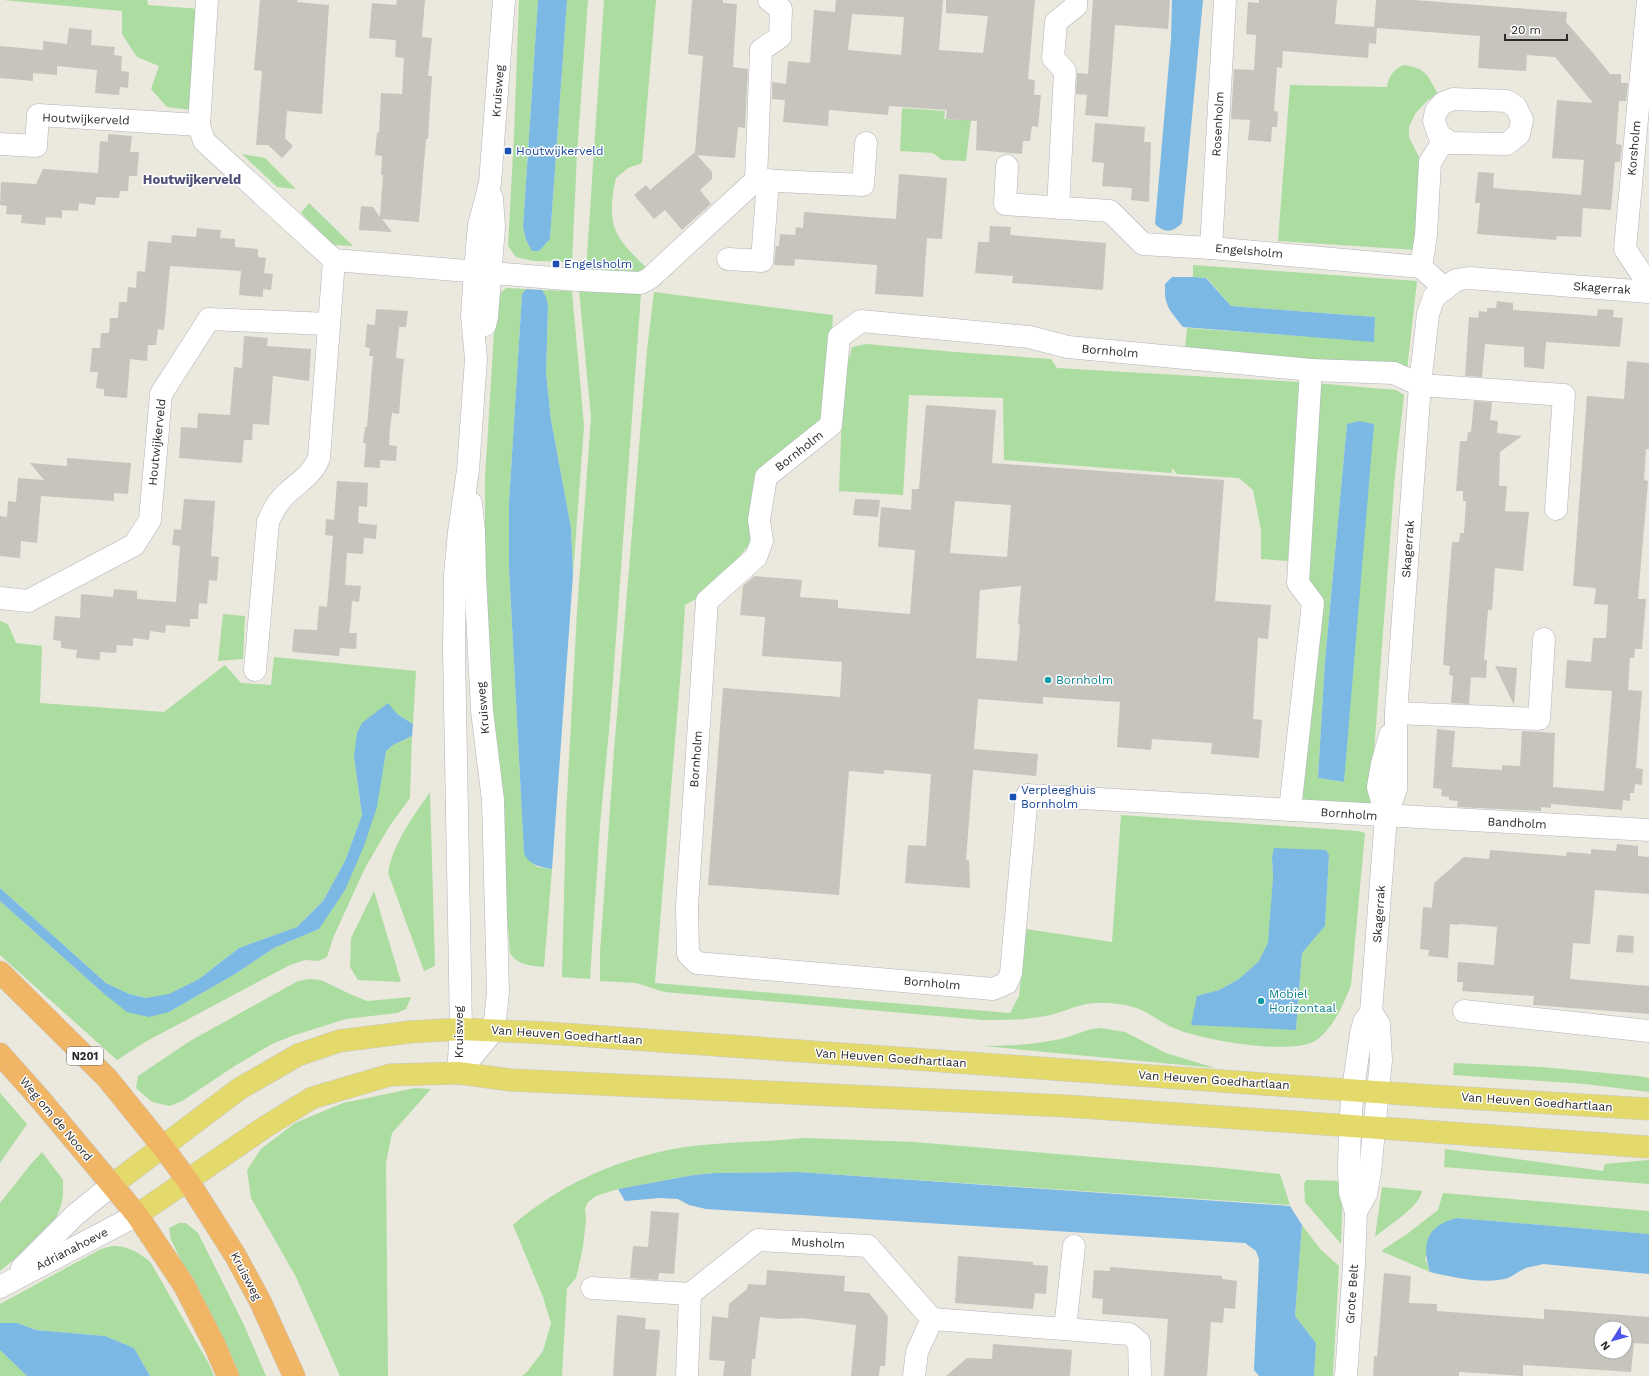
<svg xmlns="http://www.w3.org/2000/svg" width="1649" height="1376" font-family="'Work Sans',sans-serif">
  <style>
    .green { fill: #abdda0; fill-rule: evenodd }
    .water { fill: #7bb8e4 }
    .building { fill: #c7c4be; fill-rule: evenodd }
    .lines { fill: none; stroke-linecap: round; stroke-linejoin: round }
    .minor-casing { stroke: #b2b2bd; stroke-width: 23 }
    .major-casing { stroke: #c8c8c8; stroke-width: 23 }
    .highway-casing { stroke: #c8c8c8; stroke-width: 23 }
    .minor { stroke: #fff; stroke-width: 22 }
    .major { stroke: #e4da6b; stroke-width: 22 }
    .highway { stroke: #f0b665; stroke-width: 22 }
    .transit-dot { fill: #1a4fb4; stroke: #fff; stroke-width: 1.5 }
    .culture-dot { fill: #0f9aa8; stroke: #fff; stroke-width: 1.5 }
    .labels { text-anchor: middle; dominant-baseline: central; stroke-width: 3; stroke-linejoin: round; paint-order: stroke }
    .shield { fill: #fff; stroke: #6b6b6b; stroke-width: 1 }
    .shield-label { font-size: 11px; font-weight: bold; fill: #2b2b2b }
    .street-label { font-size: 12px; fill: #2b2b2b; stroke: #fff }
    .transit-label { font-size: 12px; fill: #164399; stroke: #fff; text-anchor: start }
    .culture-label { font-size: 12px; fill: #0d838f; stroke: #fff; text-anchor: start }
    .neighbourhood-label { font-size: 13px; font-weight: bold; fill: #4f5078; stroke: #fff }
  </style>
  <rect width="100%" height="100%" fill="#ebe8de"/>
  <g class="green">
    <polygon points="3,0 147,0 148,5 200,9 192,110 167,107 151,89 159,66 137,57 122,34 122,11"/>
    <polygon points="519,0 538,0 523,227 526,240 532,250 539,251 550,239 567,0 588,0 577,154 572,262 534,261 516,257 508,246 514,136"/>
    <path d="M604,0H656L642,163L628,168L616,178C605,228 615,238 651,272L648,275L586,271Z"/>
    <path d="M1403,65C1427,68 1427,75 1438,94L1427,101L1415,114L1409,127V137L1421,161L1417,250L1278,241L1290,85L1387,87C1389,75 1393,71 1403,65Z"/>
    <polygon points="902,108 945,111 944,119 971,120 966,161 942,160 933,153 900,151"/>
    <polygon points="242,154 265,158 296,189 277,187"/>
    <polygon points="309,203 353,246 334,245 301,213"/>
    <polygon points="1193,265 1417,281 1407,370 1184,356 1187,328 1374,341 1375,317 1231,306 1207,278 1193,277"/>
    <path d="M506,288L526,289L522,294L509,503V567L524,854L537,867L552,869L544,967C532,966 517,965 510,953L495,760L485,569V478L495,317L498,295Z"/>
    <polygon points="542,290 572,291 584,426 573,575 571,528 551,420 546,373 548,305"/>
    <polygon points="579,290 641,294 610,720 600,826 590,979 562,977 566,815 577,612 591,418"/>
    <path d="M654,292L833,315L826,426L758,481L753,540L712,590L685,605L682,656L655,983L1010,1013L1019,996L1026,929L1112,942L1121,815L1358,831L1365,833L1351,985C1344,1004 1334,1026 1318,1039C1296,1057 1202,1040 1176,1029C1161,1023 1148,1011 1133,1007C1124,1004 1112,1003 1103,1003C1083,1001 1068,1011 1050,1015C1028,1020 1006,1020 983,1020L664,992L636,983L600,981V953L614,751L647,350ZM1326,850L1329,855L1325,926L1302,953L1296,1030L1197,996L1219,990L1239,979L1259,961L1269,943L1273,877L1272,857Z"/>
    <polygon points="866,344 955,352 1051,359 1057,368 1299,382 1288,561 1261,559 1261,530 1253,490 1239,478 1177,474 1172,468 1172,473 1004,460 1003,398 909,395 903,495 839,491 843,381 852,347"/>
    <path d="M1315,383L1396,390L1404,395L1395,474L1370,805L1296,800L1303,582ZM1359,421L1344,782H1343L1318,778L1325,661L1347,424Z"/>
    <polygon points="223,614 245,616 243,659 218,661"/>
    <polygon points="0,621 8,624 16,643 42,646 40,703 164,712 225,665 241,683 271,685 274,657 416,671 413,724 397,714 354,756 362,815 345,861 323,901 297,927 239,948 199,979 168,995 146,998 129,994 106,983 0,888"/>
    <polygon points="412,736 410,798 389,827 365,868 333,938 327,957 318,961 305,960 290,965 145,1042 117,1060 0,955 0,901 103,993 169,1012 235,974 274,948 319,929 383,767 386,751 393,745"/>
    <path d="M430,792L435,966L424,971L388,873C393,843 413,817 430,792Z"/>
    <polygon points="374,891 401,982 358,980 350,967 351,938"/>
    <polygon points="309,979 321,980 352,995 367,1001 411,997 406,1009 397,1013 346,1019 292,1036 272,1044 233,1067 182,1101 170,1106 152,1102 136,1088 138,1076 190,1041 298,981"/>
    <path d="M1100,1028L1125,1032L1166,1053L1215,1068L983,1046C1007,1046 1031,1045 1055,1040C1071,1038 1084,1029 1100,1028Z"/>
    <polygon points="1454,1063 1541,1067 1638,1076 1649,1078 1649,1092 1585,1084 1453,1075"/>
    <polygon points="415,1088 431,1089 392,1133 386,1163 388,1376 340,1376 296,1277 251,1198 247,1170 261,1149 295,1123 343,1103"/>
    <polygon points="0,1093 27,1124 0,1163"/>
    <path d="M806,1138L914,1142L1223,1168L1280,1174L1290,1205L798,1172L715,1173L694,1175L618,1189L596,1196L588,1202L585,1208L586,1220L583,1247L578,1270L576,1278L567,1288L562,1376H522L527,1372L543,1351L551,1323L543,1297L513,1225C561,1183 622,1157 685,1147C725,1142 766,1142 806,1138Z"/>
    <polygon points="1445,1149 1603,1171 1605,1164 1649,1160 1649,1184 1444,1167"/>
    <polygon points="42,1152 63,1180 63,1197 60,1208 55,1221 29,1247 0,1271 0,1203 31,1164"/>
    <polygon points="1306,1180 1343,1181 1341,1244 1305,1202 1304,1184"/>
    <path d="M1382,1187L1422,1191C1420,1207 1387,1226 1375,1237Z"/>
    <polygon points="1443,1193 1649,1211 1649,1234 1458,1218 1451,1220 1425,1258 1430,1272 1381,1251 1407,1234 1438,1210"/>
    <polygon points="179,1223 186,1223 198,1233 244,1325 266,1376 238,1376 171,1240 169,1228"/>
    <polygon points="1302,1225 1321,1250 1339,1266 1333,1376 1314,1376 1316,1343 1295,1316"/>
    <path d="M112,1246C128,1246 139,1252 151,1263L209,1364L214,1376H150L134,1348L105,1336L36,1330L17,1323H0V1304L101,1249Z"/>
    <polygon points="0,1350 26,1375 27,1376 0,1376"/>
  </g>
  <g class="water">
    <polygon points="538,0 567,0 550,239 539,251 532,251 526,240 523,227"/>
    <path d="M1172,0H1203L1182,223C1173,232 1165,234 1155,224L1171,39Z"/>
    <path d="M1172,277H1193L1206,278L1231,306L1375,317L1374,342L1183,327C1170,310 1164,307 1165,284Z"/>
    <path d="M526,289L542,290L546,297L548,305L546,373L551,420L571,528L573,575L552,869C540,867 530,865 524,854L509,567V503L522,294Z"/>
    <polygon points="1359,421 1374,424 1344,782 1318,778 1325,661 1347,424"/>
    <polygon points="388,703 397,714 413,724 412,736 393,745 386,751 377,807 364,846 345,890 319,929 274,948 235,974 169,1012 149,1017 127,1012 103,993 0,901 0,888 106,983 129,994 146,998 169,994 199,979 239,948 297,927 323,901 345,861 362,815 354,756 357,733 362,723"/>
    <polygon points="1274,848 1326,850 1329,855 1325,926 1302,953 1296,1030 1191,1025 1197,996 1219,990 1239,979 1259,961 1268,943 1273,877 1272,857"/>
    <polygon points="798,1172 1290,1206 1302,1225 1295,1316 1316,1343 1314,1376 1259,1376 1254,1370 1259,1259 1256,1251 1245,1243 706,1209 689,1205 678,1199 660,1198 625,1201 618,1189 694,1175 715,1173"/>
    <path d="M1457,1218L1649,1234V1274L1543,1264C1537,1266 1530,1266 1524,1269C1519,1271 1513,1276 1508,1278C1486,1285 1452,1277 1430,1272C1421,1244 1427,1225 1457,1218Z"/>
    <polygon points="0,1323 17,1323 36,1330 105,1336 134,1348 150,1376 27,1376 0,1350"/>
  </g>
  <g class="building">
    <polygon points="260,0 298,0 297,2 329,5 322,114 287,111 285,138 293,146 282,158 268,145 256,145 262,71 254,70"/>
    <polygon points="397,0 425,0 422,37 432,38 428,76 432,76 429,122 428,139 426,139 419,222 382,219 392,232 359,230 361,206 373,207 380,217 383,175 381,175 382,156 375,155 377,132 379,133 381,93 402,94 404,58 395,57 396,40 369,38 372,3 396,5"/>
    <polygon points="692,0 723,0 723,3 737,4 733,67 748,69 745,128 738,127 735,158 697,155 712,172 712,179 700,190 711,204 682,230 665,210 654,219 634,195 646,185 650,190 695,152 703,56 688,54"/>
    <path d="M836,0H943L939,50L983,53L988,16L946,13V0H1035L1028,79L1035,80L1034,95H1041L1038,127L1032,126L1030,141H1023L1022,154L976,150L977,121L946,119L947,110L889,106L888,115L829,110L828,126L783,122L785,100L772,99V82L786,84L788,61L810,63L814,10L835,12ZM852,14L904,17L901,55L848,50Z"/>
    <polygon points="1093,0 1170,0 1168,29 1115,25 1108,117 1085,115 1087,95 1076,94 1077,73 1088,74"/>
    <polygon points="1259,0 1337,0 1335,24 1374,27 1376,0 1414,0 1567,12 1566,22 1593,53 1610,74 1621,74 1621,83 1628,83 1626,101 1619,101 1616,144 1622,145 1620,162 1615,162 1611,210 1583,208 1581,237 1557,236 1556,240 1477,234 1480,203 1475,203 1478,172 1494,173 1493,188 1581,195 1584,160 1552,158 1557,100 1593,103 1555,57 1527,55 1526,71 1478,68 1480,36 1377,28 1376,44 1369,43 1368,58 1283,51 1282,68 1277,67 1274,111 1278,112 1277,127 1272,127 1271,142 1248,140 1250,120 1231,119 1234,69 1254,70 1256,35 1246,34 1248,2 1259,3"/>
    <polygon points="69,28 92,30 91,45 115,47 114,55 122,56 121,71 129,72 128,88 120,87 119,95 95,93 97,70 57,66 57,75 33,73 33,81 0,78 0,46 43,50 43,41 67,44"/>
    <polygon points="1095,123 1145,127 1144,142 1151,142 1149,202 1131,200 1132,188 1102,186 1104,163 1092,162"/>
    <polygon points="108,134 132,136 130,152 139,152 137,176 129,176 128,191 120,191 119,198 96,197 95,205 79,203 78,211 62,210 62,218 46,217 45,225 21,223 22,215 6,214 7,206 0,205 1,182 36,184 43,169 98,173 100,141 108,142"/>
    <polygon points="899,174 947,178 942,239 927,238 923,297 875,294 877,265 795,259 794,266 774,265 776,246 779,246 780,234 795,235 796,227 803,228 804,212 896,219"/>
    <polygon points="990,226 1011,227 1010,235 1106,243 1103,290 1012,283 1013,276 975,273 978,242 989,242"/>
    <polygon points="197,228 221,230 220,238 235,239 235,247 258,249 258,257 266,258 264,273 273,274 271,290 263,289 263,297 239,295 241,271 170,266 164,330 158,329 156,345 148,345 147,361 130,359 127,398 104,396 104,389 96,388 98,372 90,372 92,348 100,348 101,333 109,333 110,318 118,318 119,302 127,302 128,287 136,288 137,271 145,272 148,241 171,243 172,235 196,237"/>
    <polygon points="1497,301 1513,303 1513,310 1572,314 1597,316 1598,309 1614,310 1613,317 1623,318 1620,347 1546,342 1544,369 1524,367 1524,347 1485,344 1482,377 1465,376 1469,317 1478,318 1479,311 1487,312 1487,308 1496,308"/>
    <polygon points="376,309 408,311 406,327 399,327 396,358 404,359 401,390 399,414 392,413 390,429 389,445 397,446 396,461 380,460 380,468 364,467 366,443 363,443 365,427 367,427 373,356 369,356 370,348 365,347 367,324 375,325"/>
    <polygon points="244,336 268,338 267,346 311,349 309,381 273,376 269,425 253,424 252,440 244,440 242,463 179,458 181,427 197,428 198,413 230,415 234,367 242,368"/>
    <polygon points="1627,361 1649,363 1649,449 1646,449 1644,480 1648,481 1638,599 1646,599 1642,649 1635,649 1634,658 1630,658 1628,690 1642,691 1636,768 1643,769 1642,785 1635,784 1634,793 1630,793 1630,801 1623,800 1622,810 1551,804 1551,808 1541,807 1541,811 1457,807 1458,801 1449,800 1449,797 1441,796 1442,789 1433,788 1437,729 1455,731 1452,767 1502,770 1502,765 1520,766 1522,731 1555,733 1553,787 1604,791 1612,691 1565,688 1567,660 1591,662 1593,638 1606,638 1608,605 1594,604 1596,588 1573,586 1587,396 1624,399"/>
    <polygon points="1474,401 1492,402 1490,420 1498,421 1497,433 1522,436 1500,452 1499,486 1507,486 1505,511 1529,512 1523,571 1495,568 1492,610 1488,610 1484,660 1487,660 1486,678 1471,677 1469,704 1451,703 1453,676 1449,675 1450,666 1443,665 1447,607 1452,542 1459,542 1460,533 1464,533 1466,501 1463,501 1463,491 1456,491 1460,441 1467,441 1468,432 1471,432"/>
    <path d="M926,405L996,410L992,463L1224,480L1215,601L1271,605L1268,639L1258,638L1253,719L1262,720L1259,758L1211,754L1212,743L1152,739L1151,750L1117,747L1120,702L1043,697V704L978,699L974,749L1038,754L1036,776L973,770L966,860H969L970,888L905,883L908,845L926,846L931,774L884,770V774L849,771L839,895L708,885L723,688L840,697L842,662L762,656L765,617L740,615L743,586L754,576L802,580L800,597L838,600V608L910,614L915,550L878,547L881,507L911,510L912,489H919ZM955,501L1011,505L1007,557L950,553ZM1021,586L1018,624L1020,625L1017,661L976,658L980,590Z"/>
    <polygon points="67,458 131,463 128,494 114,493 114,501 41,496 37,543 21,541 20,558 0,556 0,516 7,517 8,501 16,502 18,478 44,480 30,463 67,466"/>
    <polygon points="337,481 368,483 367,507 359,506 358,523 377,525 376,539 357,537 364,538 363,554 347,553 345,585 361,586 359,602 352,601 351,617 349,633 357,633 356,649 340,648 339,656 292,652 294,629 317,630 319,606 327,607 333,536 325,535 326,519 334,520"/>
    <polygon points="184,499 215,501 211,556 219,557 217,581 209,580 207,604 199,603 198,619 190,619 190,627 166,625 165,633 150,631 149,640 133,638 133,646 117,645 116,653 100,652 100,660 76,658 77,650 61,648 61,641 53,640 55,616 80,618 81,594 113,597 114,589 137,591 137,599 176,602 180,546 172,545 174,529 181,530"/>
    <polygon points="855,499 880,500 878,517 853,515"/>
    <polygon points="1495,666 1517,668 1514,705"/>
    <polygon points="1617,844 1638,846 1638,856 1649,857 1649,894 1595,890 1590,944 1573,943 1570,979 1649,986 1649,1014 1533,1005 1534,996 1462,991 1463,982 1457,982 1458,962 1494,965 1497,927 1459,924 1459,925 1450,924 1448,958 1428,956 1429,950 1420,949 1423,907 1432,908 1434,883 1464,857 1489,859 1490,850 1566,856 1567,852 1591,854 1591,849 1616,851"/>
    <polygon points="1618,935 1634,936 1633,953 1616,952"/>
    <polygon points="651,1211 679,1213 674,1274 659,1273 658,1280 630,1278 633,1246 648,1247"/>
    <polygon points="958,1256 1033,1262 1033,1265 1048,1266 1046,1294 1035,1293 1033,1309 955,1303"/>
    <polygon points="1110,1267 1222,1276 1222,1279 1237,1281 1235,1309 1224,1308 1223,1323 1211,1322 1207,1376 1164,1376 1168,1319 1102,1314 1103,1299 1092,1298 1094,1270 1110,1271"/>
    <polygon points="767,1270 845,1276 844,1291 869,1293 888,1316 885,1366 880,1366 879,1376 851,1376 856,1325 802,1318 781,1319 760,1317 755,1359 752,1359 751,1376 723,1376 725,1361 709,1360 712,1316 728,1318 729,1304 747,1289 748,1284 766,1285"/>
    <path d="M1384,1273L1411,1276L1409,1303L1437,1304V1311L1544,1319V1309L1649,1317V1344L1634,1343L1631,1372L1523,1365V1376L1461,1372H1459V1376H1373L1374,1356L1377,1357ZM1601,1328H1625V1352H1601Z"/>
    <polygon points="617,1315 646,1318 645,1329 660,1330 656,1376 613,1376"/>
    <polygon points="993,1344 1072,1350 1070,1376 946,1376 967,1358 992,1359"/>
  </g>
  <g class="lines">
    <defs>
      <g id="minor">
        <polygon points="1453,99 1507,101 1516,107 1522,120 1519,134 1507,144 1450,143 1439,135 1434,121 1436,111 1443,103"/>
        <polyline points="199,125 204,141 334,260 577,280 641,283 650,278 756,180 863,185 866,143"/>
        <polyline points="0,144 36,146 38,115 199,125 207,0"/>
        <polyline points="1007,166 1005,204 1110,211 1143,244 1211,248 1421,267 1445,289"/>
        <polyline points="756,180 761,50 780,37 781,9 769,0"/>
        <polyline points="1058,208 1065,71 1053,58 1056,22 1076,6 1076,0"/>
        <polyline points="1211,248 1225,0"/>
        <polyline points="728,259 762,261 768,180"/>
        <polyline points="1421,267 1426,235 1430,162 1445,139"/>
        <polyline points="1643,291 1643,276 1625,249 1648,0"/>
        <polyline points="485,325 487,317 494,227 492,198"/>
        <polyline points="1556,509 1564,395 1420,385 1394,373 1311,370 1068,347 1029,337 861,321 839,337 831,425 766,477 759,520 762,541 756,557 707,601 687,906 688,954 697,963 993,989 1007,983 1011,973 1027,795 1649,830"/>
        <polyline points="0,598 28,601 134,545 150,520 161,394 209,319 329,324"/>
        <path d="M255,670L268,522C273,510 278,501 287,493C299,482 313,474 319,458L334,260"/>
        <polyline points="1396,713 1539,719 1544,639"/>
        <polyline points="1290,810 1313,603 1298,583 1311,370"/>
        <polyline points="1386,816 1378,787 1382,764 1390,735"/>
        <polyline points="1464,1011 1649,1031"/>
        <polyline points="458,1073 461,1029 454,649 455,575 459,532 468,470 476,359 472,316 475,271 479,225 490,183 504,0"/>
        <polyline points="458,1073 494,1030 498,992 493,800 482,711 475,575 474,531 471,503"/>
        <polyline points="1356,1212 1366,1194 1370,1172 1381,1060 1379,1024 1371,1012"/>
        <polyline points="22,1268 75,1215 112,1185"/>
        <polyline points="0,1287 137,1215"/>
        <polyline points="592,1288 690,1294 758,1240 868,1246 932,1319 917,1352 914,1376"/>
        <polyline points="932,1319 1129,1334 1139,1342 1140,1376"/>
        <polyline points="1065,1329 1074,1246"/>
        <polyline points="687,1376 690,1294"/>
        <polyline points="1346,1376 1354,1265 1356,1212 1350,1193 1349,1170 1350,1126 1353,1089 1361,1034 1364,1022 1371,1012 1386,816 1396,789 1396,713 1420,385 1428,314 1434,297 1456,280 1469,278 1649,292"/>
      </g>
      <g id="major">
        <polyline points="112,1185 239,1089 298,1055 339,1041 410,1032 461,1029 548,1033 1432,1096 1649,1109"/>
        <polyline points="137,1215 265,1127 312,1098 390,1075 458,1073 511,1080 1066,1106 1649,1147"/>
      </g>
      <g id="highway">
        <polyline points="0,972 107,1078 162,1146 188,1181 235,1255 260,1301 294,1376"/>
        <polyline points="0,1054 40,1099 137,1215 184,1285 215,1346 228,1376"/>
      </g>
    </defs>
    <use href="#minor" class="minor-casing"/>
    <use href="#major" class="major-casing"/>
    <use href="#highway" class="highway-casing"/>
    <use href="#minor" class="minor"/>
    <use href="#major" class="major"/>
    <use href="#highway" class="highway"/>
  </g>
  <g class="transit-dot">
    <rect x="504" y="147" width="8" height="8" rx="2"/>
    <rect x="552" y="260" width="8" height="8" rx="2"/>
    <rect x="1009" y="793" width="8" height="8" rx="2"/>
  </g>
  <g class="culture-dot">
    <circle cx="1048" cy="680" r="4"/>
    <circle cx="1261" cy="1001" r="4"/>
  </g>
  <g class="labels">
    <rect class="shield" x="67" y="1047" width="36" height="18" rx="3"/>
    <g class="shield-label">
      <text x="85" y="1056">N201</text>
    </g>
    <g class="street-label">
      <text transform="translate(498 91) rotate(-86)">Kruisweg</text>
      <text transform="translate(86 119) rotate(2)">Houtwijkerveld</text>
      <text transform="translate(1218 124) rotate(-87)">Rosenholm</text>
      <text transform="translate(1634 148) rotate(-85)">Korsholm</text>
      <text transform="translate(1249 251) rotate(5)">Engelsholm</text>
      <text transform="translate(1602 288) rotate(4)">Skagerrak</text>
      <text transform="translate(1110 351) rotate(5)">Bornholm</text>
      <text transform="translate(157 442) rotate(-84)">Houtwijkerveld</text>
      <text transform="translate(799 451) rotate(-38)">Bornholm</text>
      <text transform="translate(1408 549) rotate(-86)">Skagerrak</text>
      <text transform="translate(483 708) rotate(-95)">Kruisweg</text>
      <text transform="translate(696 759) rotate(-86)">Bornholm</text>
      <text transform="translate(1349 814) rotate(4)">Bornholm</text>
      <text transform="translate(1517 823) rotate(3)">Bandholm</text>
      <text transform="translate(1379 914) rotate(-86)">Skagerrak</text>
      <text transform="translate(932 983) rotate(5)">Bornholm</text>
      <text transform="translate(459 1032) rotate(-90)">Kruisweg</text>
      <text transform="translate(567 1035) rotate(4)">Van Heuven Goedhartlaan</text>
      <text transform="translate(891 1058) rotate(4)">Van Heuven Goedhartlaan</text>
      <text transform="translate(1214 1080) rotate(4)">Van Heuven Goedhartlaan</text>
      <text transform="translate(1537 1102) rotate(4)">Van Heuven Goedhartlaan</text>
      <text transform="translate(56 1119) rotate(50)">Weg om de Noord</text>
      <text transform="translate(818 1243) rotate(3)">Musholm</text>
      <text transform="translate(72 1249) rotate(-27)">Adrianahoeve</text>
      <text transform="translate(246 1276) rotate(62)">Kruisweg</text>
      <text transform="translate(1352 1294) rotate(-86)">Grote Belt</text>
    </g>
    <g class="transit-label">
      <text x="516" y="151">Houtwijkerveld</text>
      <text x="564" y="264">Engelsholm</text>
      <text x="1021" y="790">Verpleeghuis<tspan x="1021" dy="14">Bornholm</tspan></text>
    </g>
    <g class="culture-label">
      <text x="1056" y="680">Bornholm</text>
      <text x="1269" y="994">Mobiel<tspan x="1269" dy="14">Horizontaal</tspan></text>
    </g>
    <g class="neighbourhood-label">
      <text x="192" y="179">Houtwijkerveld</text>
    </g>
  </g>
  <g transform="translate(1613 1340) rotate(233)"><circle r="19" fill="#ffffff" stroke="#aaaaaa"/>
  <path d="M0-3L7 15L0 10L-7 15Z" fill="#4d53e9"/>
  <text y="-6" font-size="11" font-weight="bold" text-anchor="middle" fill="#2b2b2b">N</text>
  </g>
  <path d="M1505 34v6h62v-6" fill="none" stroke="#2b2b2b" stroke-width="2"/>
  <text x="1511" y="34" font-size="12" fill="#2b2b2b" stroke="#ffffff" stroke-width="3" paint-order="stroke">20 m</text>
</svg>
